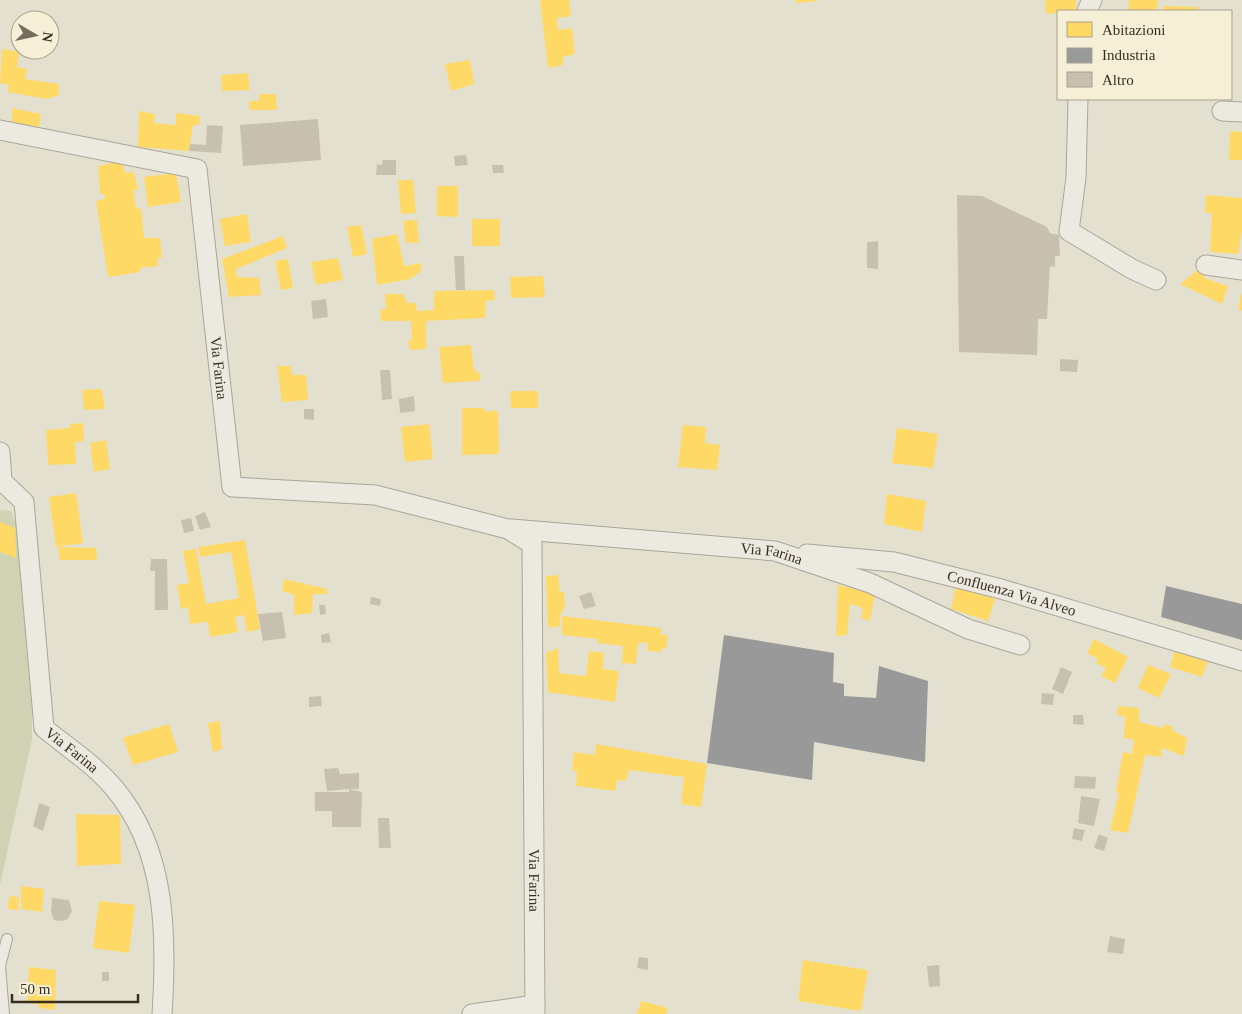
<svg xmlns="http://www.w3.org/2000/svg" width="1242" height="1014" font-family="Georgia,serif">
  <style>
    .green { fill: #cfd3b3 }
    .homes { fill: #ffd966 }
    .industry { fill: #999 }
    .building { fill: #c7bfb0 }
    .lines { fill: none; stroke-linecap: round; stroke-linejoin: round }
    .service-casing { stroke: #a9a598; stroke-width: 12 }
    .minor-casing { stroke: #a9a598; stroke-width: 21 }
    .service { stroke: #eceae0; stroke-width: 10 }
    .minor { stroke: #eceae0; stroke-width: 19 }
    .labels { text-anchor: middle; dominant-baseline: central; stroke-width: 5; stroke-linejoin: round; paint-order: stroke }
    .street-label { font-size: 15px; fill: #382e20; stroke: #f4efd6 }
  </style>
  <rect width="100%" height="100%" fill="#e4e0cf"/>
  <polygon class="green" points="0,510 11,511 16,525 32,711 32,739 0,885"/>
  <g class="homes">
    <polygon points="540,0 569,0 571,16 557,18 558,30 572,28 575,54 563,57 563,65 548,68"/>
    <polygon points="796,0 817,0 817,1 796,3"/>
    <polygon points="1045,0 1076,0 1076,11 1046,14"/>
    <polygon points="1129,0 1158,0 1157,11 1128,11"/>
    <polygon points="1163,6 1198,7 1198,11 1163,11"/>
    <polygon points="2,49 19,52 17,67 27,69 25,79 59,84 59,95 47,99 8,92 9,85 0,83"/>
    <polygon points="470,60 474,84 451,91 445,64"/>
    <polygon points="248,73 250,90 222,91 221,75"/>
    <polygon points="259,94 276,94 277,110 250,110 249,101 259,101"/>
    <polygon points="12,108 41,114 39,127 12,122"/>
    <polygon points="139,111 155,114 154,123 176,125 176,113 200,116 199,125 193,125 189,151 138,147"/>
    <polygon points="1230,131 1242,132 1242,160 1229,160"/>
    <polygon points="122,161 125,173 134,172 138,190 133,190 136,208 141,209 144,238 160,238 162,258 158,258 158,266 140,268 140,272 108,277 96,201 105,199 104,194 100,194 98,166"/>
    <polygon points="176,173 181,202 148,207 144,177"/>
    <polygon points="398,180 413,180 416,213 401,214"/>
    <polygon points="437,186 458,186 458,217 437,216"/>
    <polygon points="1206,195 1242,198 1242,231 1238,254 1210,252 1212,213 1205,213"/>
    <polygon points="247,214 251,242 225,246 220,219"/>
    <rect x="472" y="219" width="28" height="27"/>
    <polygon points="417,220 419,243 406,243 403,221"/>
    <polygon points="361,225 367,254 353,257 347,227"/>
    <polygon points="397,234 404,266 422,263 420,272 410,279 377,285 372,239"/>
    <polygon points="283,236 287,248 236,269 237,277 259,278 261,295 229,297 222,259"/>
    <polygon points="338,258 343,280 316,285 311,262"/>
    <polygon points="288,259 293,288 281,290 275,261"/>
    <polygon points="1199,269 1206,270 1204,278 1228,286 1222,304 1180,284"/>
    <polygon points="543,276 545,297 511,298 510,277"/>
    <polygon points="494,290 495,300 486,301 485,318 426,321 426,349 410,350 408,340 412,340 411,321 381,321 380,310 386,309 385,294 404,294 404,299 407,299 407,303 416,303 417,311 434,310 434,291"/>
    <polygon points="1241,294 1242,294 1242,311 1238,309"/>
    <polygon points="471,345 474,369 481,375 479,381 443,383 439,347"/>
    <polygon points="277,366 291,366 292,375 306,375 308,400 282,402"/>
    <polygon points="102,389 105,409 84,410 82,390"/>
    <polygon points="510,391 538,391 538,408 511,408"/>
    <polygon points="462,408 484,408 484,411 498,411 499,454 462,455"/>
    <polygon points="83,423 84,441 75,442 76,464 48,465 46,430 70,428 70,424"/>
    <polygon points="429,424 433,459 405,462 401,427"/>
    <polygon points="683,425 706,427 705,443 720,445 717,470 678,467"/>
    <polygon points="897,428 938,434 933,468 892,463"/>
    <polygon points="106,440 110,469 94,472 90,443"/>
    <polygon points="76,493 83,543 56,547 49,497"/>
    <polygon points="887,494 926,501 922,532 884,524"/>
    <polygon points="0,522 15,528 16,558 0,552"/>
    <polygon points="245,540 260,629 247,632 244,615 235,617 238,632 210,637 208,622 190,624 188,607 181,609 177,585 189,583 183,551 196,549 206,604 239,598 231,552 200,557 198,547"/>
    <polygon points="58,547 96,548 97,560 60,560"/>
    <polygon points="558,575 560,592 564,592 565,607 561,613 559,627 548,627 546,576"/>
    <polygon points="284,579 327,589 327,594 313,594 312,613 294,615 294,595 282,591"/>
    <polygon points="838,585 875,594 870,621 861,618 863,608 850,604 847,635 836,636"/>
    <polygon points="956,587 995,599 988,621 951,609"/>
    <polygon points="562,616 661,628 661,635 668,635 666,649 661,648 661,652 647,651 648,643 638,643 636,664 622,663 623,646 598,643 598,639 562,635"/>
    <polygon points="1094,639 1128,657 1115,683 1101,676 1106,668 1096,663 1098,659 1087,653"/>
    <polygon points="558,648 559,673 586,676 589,651 604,653 603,669 619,671 615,702 548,692 546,653"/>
    <polygon points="1175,650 1208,661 1202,677 1170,667"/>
    <polygon points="1148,665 1171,674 1159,698 1138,688"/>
    <polygon points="1118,706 1139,708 1139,722 1163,728 1164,724 1173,727 1172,730 1187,738 1184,756 1162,748 1161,757 1145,755 1128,833 1110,830 1119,793 1116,792 1123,752 1132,754 1134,740 1124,738 1125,716 1117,715"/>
    <polygon points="220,721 222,749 213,752 208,723"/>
    <polygon points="169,724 178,752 133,765 123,738"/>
    <polygon points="596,744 707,764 701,807 681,804 684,777 629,770 626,781 617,780 615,791 576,786 577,772 572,770 574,752 595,755"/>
    <polygon points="76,814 120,815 121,864 77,866"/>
    <polygon points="21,886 44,889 42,912 21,909"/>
    <polygon points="11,895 19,898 18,911 7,908"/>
    <polygon points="99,901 135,905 129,953 93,948"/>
    <polygon points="803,960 868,970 861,1011 798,1001"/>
    <polygon points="29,967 56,970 55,1010 39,1008 39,1004 27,1003"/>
    <polygon points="641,1001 668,1008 666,1014 637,1014"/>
  </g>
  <g class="industry">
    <polygon points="1166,586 1242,604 1242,640 1161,617"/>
    <polygon points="724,635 834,653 833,682 844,684 844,696 876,698 879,666 928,681 925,762 814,742 812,780 707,763"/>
  </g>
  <g class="building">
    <polygon points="318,119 321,160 243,166 240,125"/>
    <polygon points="207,125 223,126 221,153 189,151 190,144 206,145"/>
    <polygon points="466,155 468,165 455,166 454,156"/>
    <polygon points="383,160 396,160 396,175 376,175 377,164 382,165"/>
    <polygon points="492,165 503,165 504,173 493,173"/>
    <polygon points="957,195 982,196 1047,227 1050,233 1059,235 1060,256 1055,256 1055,267 1050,266 1047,319 1038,319 1037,355 959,352"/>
    <polygon points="878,241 878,269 867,268 867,242"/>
    <polygon points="454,256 464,256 465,290 456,290"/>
    <polygon points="326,299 328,317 313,319 311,301"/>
    <polygon points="1060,359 1078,360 1077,372 1060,371"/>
    <polygon points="380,370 390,370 392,399 382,400"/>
    <polygon points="414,396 415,411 400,413 399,399"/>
    <polygon points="304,409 314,409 314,420 304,419"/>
    <polygon points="205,512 211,527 200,530 195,516"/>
    <polygon points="191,518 194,531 184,533 181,520"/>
    <polygon points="151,559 167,559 168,610 155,610 155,571 150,571"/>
    <polygon points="591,592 596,606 584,609 579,596"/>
    <polygon points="371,597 381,599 380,606 370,604"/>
    <polygon points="319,605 325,605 326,614 320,615"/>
    <polygon points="282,612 286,638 263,641 258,614"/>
    <polygon points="329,633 331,642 322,643 321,635"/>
    <polygon points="1061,667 1072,672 1063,694 1052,689"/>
    <polygon points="1042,693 1054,694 1053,705 1041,704"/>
    <polygon points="321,696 322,706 309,707 309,697"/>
    <polygon points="1073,715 1083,715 1084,725 1073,724"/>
    <polygon points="338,768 340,774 359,773 359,789 349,789 362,792 361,827 332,827 332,811 315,811 315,792 349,792 349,789 327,791 324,769"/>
    <polygon points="1075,776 1096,777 1095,789 1074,788"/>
    <polygon points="1081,796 1100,799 1094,826 1078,823"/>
    <polygon points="39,803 50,807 43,831 33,826"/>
    <polygon points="378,818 389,818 391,848 379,848"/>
    <polygon points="1074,828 1085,830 1082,841 1072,839"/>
    <polygon points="1099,834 1108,838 1104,851 1094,848"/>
    <polygon points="52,898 69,900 72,911 68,919 62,921 54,920 51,912"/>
    <polygon points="1110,936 1125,939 1123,954 1107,952"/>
    <polygon points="639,957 648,958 648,970 637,968"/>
    <polygon points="939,965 940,986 929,987 927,966"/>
    <rect x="102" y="972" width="7" height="9"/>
  </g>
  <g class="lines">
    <defs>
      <polyline id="service" points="4,1014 0,966 7,939"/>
      <g id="minor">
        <polyline points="1087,11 1092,0"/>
        <polyline points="1078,99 1076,178 1069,231 1132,269 1156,280"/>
        <polyline points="1222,111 1242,112"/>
        <path id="s1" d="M0,130L197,169L232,487L375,495L508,529L532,544L535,1014"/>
        <polyline points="1206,265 1242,270"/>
        <path id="s2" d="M0,452L2,481L24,502L44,728C67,747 95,765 114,788C167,850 167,937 162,1014"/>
        <path id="s3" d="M512,529L775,551L870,583L968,629L1020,645"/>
        <path id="s4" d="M807,554L894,562L1001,589L1242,661"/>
        <polyline points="472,1014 535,1005"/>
      </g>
    </defs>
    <use href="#service" class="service-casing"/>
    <use href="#minor" class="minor-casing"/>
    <use href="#service" class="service"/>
    <use href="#minor" class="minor"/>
  </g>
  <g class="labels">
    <g class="street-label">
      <text stroke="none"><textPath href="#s1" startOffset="401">Via Farina</textPath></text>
      <text stroke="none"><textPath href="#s3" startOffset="261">Via Farina</textPath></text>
      <text stroke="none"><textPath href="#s4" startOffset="209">Confluenza Via Alveo</textPath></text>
      <text stroke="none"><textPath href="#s2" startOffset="322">Via Farina</textPath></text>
      <text stroke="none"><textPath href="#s1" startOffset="1166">Via Farina</textPath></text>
    </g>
  </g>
  <rect x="1057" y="10" width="175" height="90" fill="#f4efd6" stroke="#a9a28d"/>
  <rect x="1067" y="22" width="25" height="15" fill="#ffd966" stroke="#a9a28d"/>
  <text x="1102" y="35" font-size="15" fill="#382e20">Abitazioni</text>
  <rect x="1067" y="48" width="25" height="15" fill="#999999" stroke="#a9a28d"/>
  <text x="1102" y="60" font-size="15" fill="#382e20">Industria</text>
  <rect x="1067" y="72" width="25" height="15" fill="#c7bfb0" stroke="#a9a28d"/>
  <text x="1102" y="85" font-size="15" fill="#382e20">Altro</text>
  <g transform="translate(35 35) rotate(99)"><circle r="24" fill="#f4efd6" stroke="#a9a28d"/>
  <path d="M0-4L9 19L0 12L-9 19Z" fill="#746c5d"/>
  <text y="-8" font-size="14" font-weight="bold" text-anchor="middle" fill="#382e20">N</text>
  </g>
  <path d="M12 994v8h126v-8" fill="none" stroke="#382e20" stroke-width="2.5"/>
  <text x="20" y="994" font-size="15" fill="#382e20" stroke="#f4efd6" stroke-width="4" paint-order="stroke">50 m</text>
</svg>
